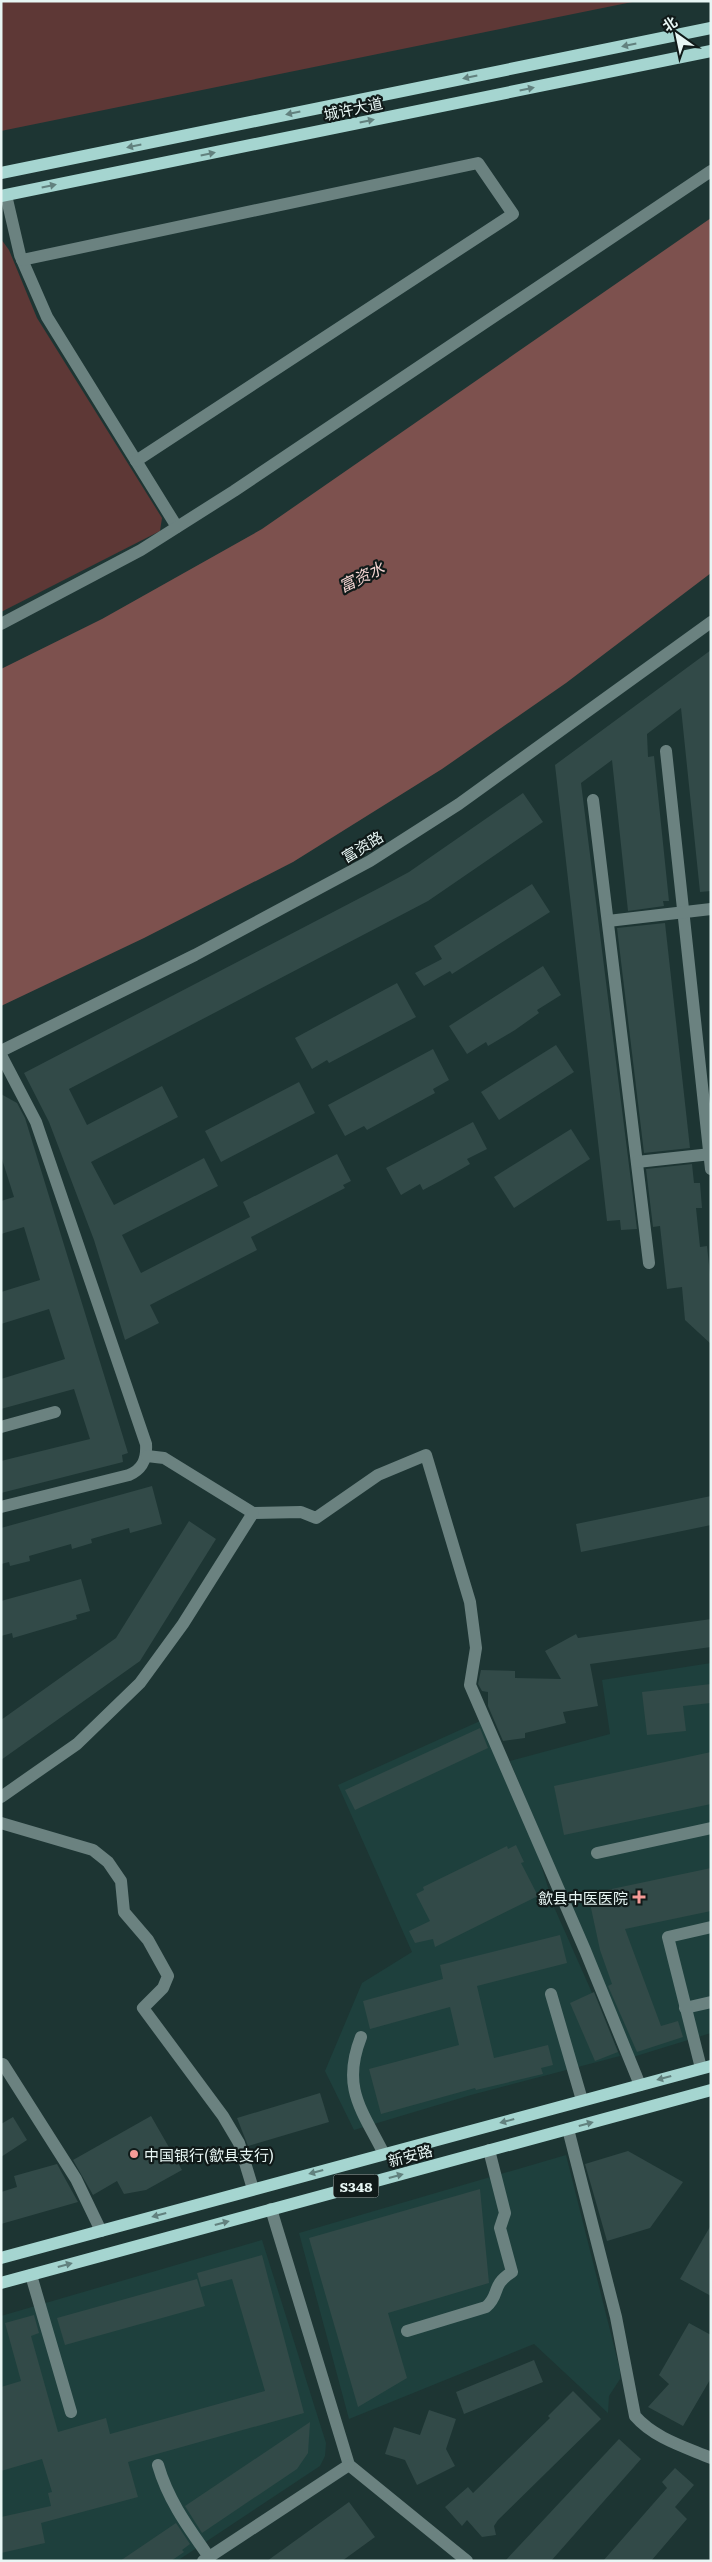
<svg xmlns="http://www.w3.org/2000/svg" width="712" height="2562" font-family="Literata,'Noto Sans SC',serif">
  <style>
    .built { fill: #1e403d }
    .green { fill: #5e3836 }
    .water { fill: #7d514e }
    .building { fill: #324a48 }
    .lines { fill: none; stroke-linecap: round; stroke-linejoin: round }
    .minor { stroke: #6b8280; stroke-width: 12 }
    .major { stroke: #a5d5d0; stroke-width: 12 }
    .oneway { fill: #62817e }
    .poi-dot { fill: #f59b97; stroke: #101a19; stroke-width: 2 }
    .labels { text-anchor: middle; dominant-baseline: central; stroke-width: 4.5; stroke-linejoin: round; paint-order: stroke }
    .shield { fill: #101a19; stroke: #a6b4b2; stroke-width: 1 }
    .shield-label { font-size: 14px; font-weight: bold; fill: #e7f6f4 }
    .street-label { font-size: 15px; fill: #e7f6f4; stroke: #101a19 }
    .poi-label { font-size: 15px; fill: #e7f6f4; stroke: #101a19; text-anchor: end }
    .water-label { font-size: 16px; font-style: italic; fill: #f5d5d2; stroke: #101a19 }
  </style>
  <rect width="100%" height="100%" fill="#1d3533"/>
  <g class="built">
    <polygon points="711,1663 711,2033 633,2057 510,1761 610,1734 602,1680"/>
    <polygon points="480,1721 537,1852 554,1907 620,2056 471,2095 354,2130 325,2071 362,1983 412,1952 338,1785"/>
    <polygon points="566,2155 620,2370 620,2379 609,2396 608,2413 534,2344 349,2419 299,2233"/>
    <polygon points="262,2240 326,2443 325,2456 320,2466 177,2561 1,2561 1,2316"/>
  </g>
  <g class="green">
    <polygon points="1,1 637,1 1,131"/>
    <polygon points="1,239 9,250 37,318 162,518 160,531 1,612"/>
  </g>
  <polygon class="water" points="711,218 711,573 566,683 442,769 293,862 144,938 1,1006 1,669 102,619 262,529"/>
  <g class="building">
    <polygon points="711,650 711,891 700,892 681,708 647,734 648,757 654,756 669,901 663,901 664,906 628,911 612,760 581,783 637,1229 621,1230 620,1220 607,1221 555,765"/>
    <polygon points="523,793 543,822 428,901 69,1089 87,1125 162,1086 178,1117 91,1162 114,1205 204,1158 218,1186 122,1235 141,1273 250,1217 243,1202 337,1154 351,1181 343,1185 345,1188 251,1237 257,1250 150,1305 159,1323 125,1340 94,1240 49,1122 24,1073 383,886 409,872"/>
    <polygon points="532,884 550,912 452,974 450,971 424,986 415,973 442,959 434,946"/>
    <polygon points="665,923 690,1148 644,1153 617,928"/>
    <polygon points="543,966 561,995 537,1010 539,1013 515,1030 488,1046 486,1042 467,1054 449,1026"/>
    <polygon points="397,983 416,1017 329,1063 327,1060 312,1069 295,1038"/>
    <polygon points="556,1045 574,1072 499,1120 481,1092"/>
    <polygon points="433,1049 449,1080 433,1089 435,1093 367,1130 364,1126 345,1136 328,1105"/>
    <polygon points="299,1082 315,1113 221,1162 205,1131"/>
    <polygon points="1,1094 17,1103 25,1118 128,1453 122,1455 123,1462 1,1493 1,1461 90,1439 74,1389 1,1409 1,1379 65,1359 49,1309 1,1324 1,1292 40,1280 24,1227 1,1234 1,1201 14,1197 1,1156"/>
    <polygon points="473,1122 487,1149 467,1159 470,1164 440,1181 423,1190 420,1184 401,1195 386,1168"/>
    <polygon points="571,1129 590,1159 514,1208 494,1177"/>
    <polygon points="692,1164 694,1183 700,1183 702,1208 696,1208 700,1247 707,1246 711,1283 711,1344 685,1320 682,1287 667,1289 660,1226 653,1227 646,1169"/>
    <polygon points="152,1486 162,1524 130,1533 129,1528 91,1539 92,1543 72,1549 71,1544 29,1556 30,1561 10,1566 9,1562 1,1564 1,1528"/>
    <polygon points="711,1496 711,1525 581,1552 576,1524"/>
    <polygon points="189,1521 216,1539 140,1661 1,1760 1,1720 116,1638"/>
    <polygon points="81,1579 90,1611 76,1615 77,1619 13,1638 12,1633 1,1636 1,1601"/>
    <polygon points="711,1619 711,1647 590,1664 598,1706 563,1712 566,1723 525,1733 525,1738 503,1741 488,1706 488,1692 482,1691 478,1684 481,1670 515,1671 515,1678 561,1679 545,1651 576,1634 578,1638"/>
    <polygon points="711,1684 711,1703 683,1706 686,1731 647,1735 642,1692"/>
    <polygon points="480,1728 488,1748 355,1810 345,1790"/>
    <polygon points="711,1752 711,1804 564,1835 554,1786"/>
    <polygon points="516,1845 524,1862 521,1863 538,1896 435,1947 433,1939 415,1943 409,1931 430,1921 416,1894 424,1890 423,1887 507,1846 508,1849"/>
    <polygon points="711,1868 711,1911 625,1929 661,2026 678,2021 683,2037 637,2052 608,1986 612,1984 600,1950 588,1894"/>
    <polygon points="560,1935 567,1963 477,1986 494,2058 548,2045 553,2065 541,2068 543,2074 476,2090 475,2088 381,2114 369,2069 459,2045 450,2007 370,2029 363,2001 443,1979 440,1965"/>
    <polygon points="594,1992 618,2052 595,2061 570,2003"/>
    <polygon points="320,2093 329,2122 248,2146 237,2118"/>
    <polygon points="151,2116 182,2170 146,2190 124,2194 117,2181 93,2195 73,2160"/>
    <polygon points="13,2117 27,2140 1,2157 1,2124"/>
    <polygon points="628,2151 683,2182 650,2228 607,2241 585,2164"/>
    <polygon points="57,2164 78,2202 1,2224 1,2192 17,2187 14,2176"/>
    <polygon points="480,2189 489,2283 388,2313 407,2378 358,2407 309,2238"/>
    <polygon points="711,2225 711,2296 680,2279"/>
    <polygon points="262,2255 304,2413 128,2462 138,2497 41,2523 45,2543 1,2553 1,2517 51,2506 48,2493 52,2492 42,2459 1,2471 1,2387 21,2381 5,2323 34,2315 39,2333 31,2336 58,2432 106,2418 110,2434 265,2391 232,2279 201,2287 197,2273"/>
    <polygon points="197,2279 205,2306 65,2345 57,2318"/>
    <polygon points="689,2323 711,2335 711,2378 683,2426 648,2407 669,2384 659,2375"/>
    <polygon points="534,2360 543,2382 464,2414 456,2392"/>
    <polygon points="573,2391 601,2419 498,2520 494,2526 496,2535 482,2537 467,2520 462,2526 445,2507 468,2487 473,2493 550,2418 548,2416"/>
    <polygon points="429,2410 456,2419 446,2449 455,2466 417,2485 405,2460 385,2454 394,2427 420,2435"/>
    <polygon points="310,2422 308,2453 297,2469 202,2533 185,2506"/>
    <polygon points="619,2439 641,2459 551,2561 505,2561"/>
    <polygon points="675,2468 694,2485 675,2507 687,2519 651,2561 603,2561 667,2488 662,2482"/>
    <polygon points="349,2502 375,2537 342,2561 267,2561"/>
    <polygon points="176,2523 190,2544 182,2550 184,2552 171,2561 120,2561"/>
  </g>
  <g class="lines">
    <g class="minor">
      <polyline points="6,195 20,255 47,317 177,527"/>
      <polyline points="22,260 478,163 513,214 136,461"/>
      <polyline points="1,624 141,550 234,491 711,171"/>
      <polyline points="666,751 711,1169"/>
      <polyline points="593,800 649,1263"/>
      <polyline points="608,921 711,909"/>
      <polyline points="1,1051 195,955 370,861 459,804 711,622"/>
      <path d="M1,1055L36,1122L146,1444C147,1459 143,1469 129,1475L1,1507"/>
      <polyline points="637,1162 711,1154"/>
      <polyline points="1,1427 55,1412"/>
      <polyline points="147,1456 164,1458 253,1513 301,1512 316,1518 378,1475 426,1455 470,1602 476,1648 470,1685 585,1950 640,2085"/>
      <polyline points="1,1797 77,1744 140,1683 183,1624 253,1513"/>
      <polyline points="1,1823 93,1850 108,1862 121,1881 124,1912 148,1940 168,1976 163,1988 143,2008 223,2116 239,2143 253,2189"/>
      <polyline points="597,1853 711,1828"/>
      <polyline points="551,1994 582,2100"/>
      <polyline points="685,2008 711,2002"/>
      <path d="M361,2037C341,2088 362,2110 384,2154"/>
      <polyline points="3,2064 76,2179 101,2231"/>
      <polyline points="701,2068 668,1937 711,1927"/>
      <path d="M568,2129L616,2317L635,2416C654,2438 685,2447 711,2458"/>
      <polyline points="271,2209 349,2465 467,2561"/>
      <polyline points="31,2275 71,2412"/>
      <path d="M407,2331L486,2307C501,2294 490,2286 512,2272L500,2228L505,2213L489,2150"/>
      <path d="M158,2465C168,2500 188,2527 209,2557"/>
      <polyline points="203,2561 349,2465"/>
    </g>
    <g class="major">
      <polyline points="1,173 711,28"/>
      <polyline points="1,196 711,51"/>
      <polyline points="1,2258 711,2066"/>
      <polyline points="1,2283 711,2090"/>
    </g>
  </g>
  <defs><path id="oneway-solid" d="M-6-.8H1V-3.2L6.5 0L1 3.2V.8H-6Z" transform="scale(1.25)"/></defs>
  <g class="oneway">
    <use href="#oneway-solid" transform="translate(629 45) rotate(168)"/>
    <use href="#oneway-solid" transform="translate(470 77) rotate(168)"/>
    <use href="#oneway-solid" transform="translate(527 89) rotate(-12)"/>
    <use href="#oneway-solid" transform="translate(293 113) rotate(168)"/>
    <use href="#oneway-solid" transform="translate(367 121) rotate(-12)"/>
    <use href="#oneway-solid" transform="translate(134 146) rotate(168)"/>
    <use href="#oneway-solid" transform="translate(208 154) rotate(-12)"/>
    <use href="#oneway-solid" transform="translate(49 186) rotate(-12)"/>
    <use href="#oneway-solid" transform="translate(664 2078) rotate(165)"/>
    <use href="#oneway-solid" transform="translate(507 2121) rotate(165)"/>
    <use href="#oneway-solid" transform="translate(586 2124) rotate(-15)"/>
    <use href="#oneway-solid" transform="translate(316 2172) rotate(165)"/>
    <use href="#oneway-solid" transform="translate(396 2176) rotate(-15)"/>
    <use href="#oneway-solid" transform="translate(159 2215) rotate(165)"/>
    <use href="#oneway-solid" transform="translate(222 2223) rotate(-15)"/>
    <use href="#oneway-solid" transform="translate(65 2265) rotate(-15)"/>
  </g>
  <g class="poi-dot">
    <path d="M636.5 1889.5h5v5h5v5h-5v5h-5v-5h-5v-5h5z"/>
    <circle cx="134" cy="2154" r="5"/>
  </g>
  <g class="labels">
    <rect class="shield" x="333.5" y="2174.5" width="45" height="23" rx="4"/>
    <g class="shield-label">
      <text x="356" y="2186">S348</text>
    </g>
    <g class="street-label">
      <text transform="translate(353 108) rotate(-12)">城许大道</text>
      <text transform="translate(362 846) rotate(-31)">富资路</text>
      <text transform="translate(410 2155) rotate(-15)">新安路</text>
    </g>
    <g class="poi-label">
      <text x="628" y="1897">歙县中医医院</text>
      <text x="144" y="2154" text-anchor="start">中国银行(歙县支行)</text>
    </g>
    <g class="water-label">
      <text transform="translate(361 576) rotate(-26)">富资水</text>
    </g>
  </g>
  <rect width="712" height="2562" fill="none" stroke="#e7f6f4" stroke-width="5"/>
  <g transform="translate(677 35) rotate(327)" stroke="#101a19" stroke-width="4" paint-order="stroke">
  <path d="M0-4L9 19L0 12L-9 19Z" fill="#e7f6f4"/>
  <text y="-8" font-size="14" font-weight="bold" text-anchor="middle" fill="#e7f6f4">北</text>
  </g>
</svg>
